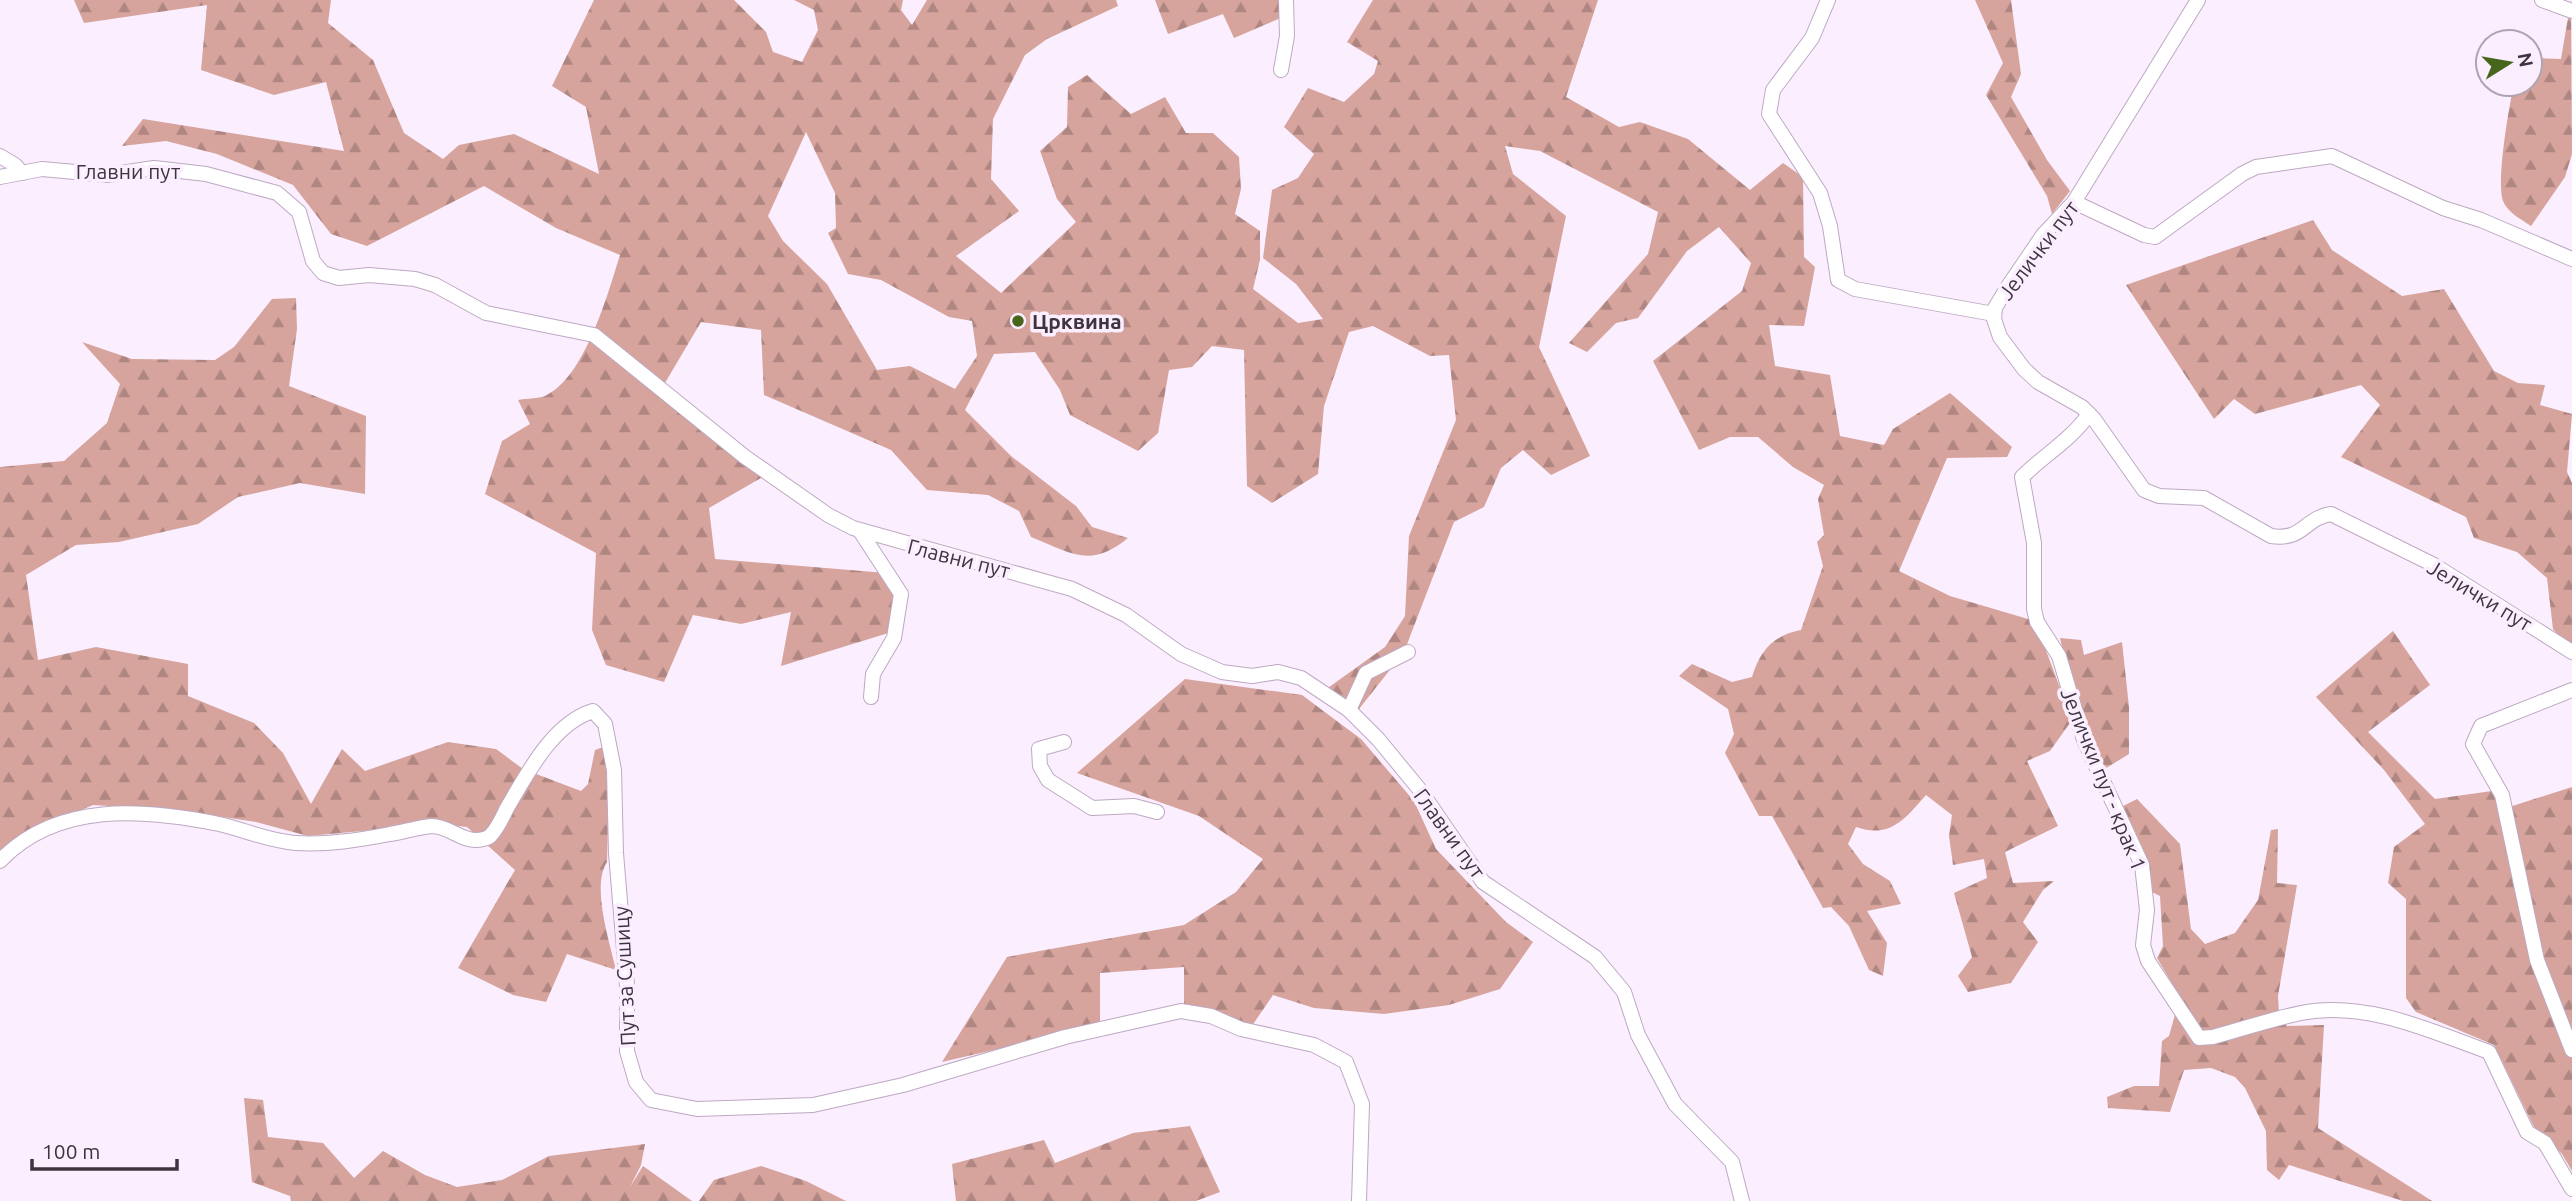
<svg xmlns="http://www.w3.org/2000/svg" width="2572" height="1201" font-family="Ubuntu,sans-serif">
  <style>
    .forest { fill: url(#forest-firs); fill-rule: evenodd }
    .lines { fill: none; stroke-linecap: round; stroke-linejoin: round }
    .minor-casing { stroke: #bda9c2; stroke-width: 16 }
    .minor { stroke: #fff; stroke-width: 14 }
    .poi-dot { fill: #48661b; stroke: #fbeefe; stroke-width: 2.5 }
    .labels { text-anchor: middle; dominant-baseline: central; stroke-width: 7; stroke-linejoin: round; paint-order: stroke }
    .street-label { font-size: 21px; fill: #3d343f; stroke: #fbeefe }
    .poi-label { font-size: 21px; font-weight: bold; fill: #3d343f; stroke: #fbeefe; text-anchor: start }
  </style>
  <defs>
    <pattern id="forest-firs" width="22" height="20" patternUnits="userSpaceOnUse" patternTransform="scale(1.75)"><rect width="22" height="20" fill="#d6a49d"/><path d="M5 1l3.5 6h-7zM16 11l3.5 6h-7z" fill="#af8681"/></pattern>
  </defs>
  <rect width="100%" height="100%" fill="#fbeefe"/>
  <g class="forest">
    <path d="M74,0H331L328,23L373,60L404,133L443,159L459,145L514,134L599,174L586,107L552,86L594,0H734L766,32L773,52L802,62L818,30L814,10L794,0H903L901,10L912,25L927,0H1116L1118,6L1047,39L1025,55L993,119L991,179L1019,211L956,256L1001,293L1076,222L1057,199L1040,151L1067,127L1068,87L1087,75L1131,114L1165,97L1186,133H1213L1239,157L1241,189L1235,214L1260,231V260L1253,289L1298,323L1323,319L1296,284L1263,258L1272,190L1298,178L1314,154L1284,127L1308,88L1344,102L1374,74L1378,61L1347,42L1373,0H1598L1566,97L1619,127L1640,122L1688,139L1750,190L1783,163L1803,177L1804,257L1815,267L1804,326L1769,325L1775,366L1830,375L1840,436L1884,445L1893,429L1950,393L2012,447L2007,457L1947,458L1899,571L1950,596L2035,621L2072,720L2050,751L2027,761L2058,826L2005,852L2013,883L2054,881L2043,890L2023,922L2038,942L2011,983L1968,992L1958,976L1972,957L1954,893L1987,878L1984,859L1953,865L1949,836L1952,815L1926,795C1905,819 1890,839 1856,827L1848,844L1863,864L1890,881L1901,904L1867,911L1887,943L1883,976L1869,970L1849,926L1831,907L1823,908L1772,816H1759L1725,753L1734,734L1728,709L1679,676L1692,664L1732,682L1752,677C1760,650 1774,635 1801,630L1823,566L1817,542L1824,535L1818,499L1824,485L1793,467L1758,437H1730L1699,450L1653,361L1742,291L1751,263L1719,227L1687,251L1638,318L1616,323L1587,352L1569,343L1648,254L1658,212L1540,151L1505,146L1513,174L1566,216L1539,347L1590,456L1551,475L1523,450L1501,468L1484,507L1454,522L1404,652L1359,709L1325,690L1385,647L1405,616L1409,536L1456,420L1449,355L1430,356L1373,326L1349,332L1324,406L1318,474L1272,503L1247,486L1244,350L1212,346L1192,367L1169,370L1158,433L1138,451L1070,415L1060,390L1035,352L994,354L965,410L1011,456L1076,506L1092,527L1128,538C1090,569 1071,553 1031,537L1019,511L988,495L927,490L891,450L764,395L761,330L701,322L662,388L768,474L709,508L715,559L886,573L901,594L895,631L781,666L791,612L741,624L693,615L664,682L606,665L592,630L596,553L485,494L502,441L530,424L518,400C526,398 538,399 545,396C585,378 608,293 620,255L556,228L484,186L367,246L331,234L293,185L217,154L166,141L122,146L143,119L344,151L326,82L274,95L201,70L207,5L84,23ZM806,132L835,193L836,228L828,233L848,274L881,280L949,317L972,321L977,356L955,389L910,366L877,370L827,284L783,241L768,216Z"/>
    <polygon points="1155,0 1281,0 1283,17 1234,38 1223,14 1168,34"/>
    <polygon points="1975,0 2011,0 2021,74 2011,97 2047,160 2070,191 2052,214 2047,196 1986,95 2003,63"/>
    <path d="M2571,0L2572,154L2565,177L2531,226C2521,219 2508,213 2503,201C2496,182 2509,106 2514,84H2530V58L2561,59Z"/>
    <polygon points="2313,220 2332,250 2402,296 2444,289 2494,371 2518,383 2545,385 2540,405 2572,414 2567,472 2572,483 2572,650 2553,629 2547,578 2517,552 2474,538 2466,517 2341,457 2380,405 2361,385 2255,414 2234,399 2214,419 2126,285"/>
    <path d="M296,298L297,329L289,386L366,416L365,494L300,483L238,497L198,524L119,542L76,545L26,575L38,660L96,647L188,664V696L254,723L283,753L311,804L342,749L365,771L448,742L496,749L523,769L581,791L588,784L595,750L603,747L609,783L607,862C591,886 610,943 616,970L567,954L546,1002L513,995L458,968L515,870L467,827L439,824L308,836L256,822L177,810L93,805L18,837L0,851V467L64,461L107,423L120,384L82,342L132,359L215,360L234,347L272,299Z"/>
    <polygon points="2393,631 2430,685 2368,732 2435,799 2492,791 2503,809 2572,787 2572,1171 2562,1154 2534,1127 2494,1045 2416,1012 2406,998 2406,899 2388,883 2394,847 2425,824 2384,770 2316,697"/>
    <polygon points="2060,638 2081,640 2084,655 2122,642 2129,707 2129,754 2103,770 2070,682"/>
    <polygon points="1185,679 1302,695 1361,739 1414,801 1436,849 1506,922 1533,942 1500,989 1449,1005 1384,1014 1314,1008 1273,995 1247,1033 1184,1009 1184,967 1100,973 1100,1025 942,1062 1007,957 1184,925 1236,892 1263,859 1199,816 1077,773"/>
    <polygon points="2137,799 2180,844 2191,929 2205,944 2235,933 2258,900 2271,830 2278,829 2277,883 2297,885 2278,996 2279,1014 2287,1026 2324,1025 2318,1128 2432,1201 2403,1201 2289,1165 2279,1180 2267,1170 2266,1131 2245,1088 2235,1077 2211,1068 2184,1070 2170,1112 2108,1108 2107,1097 2134,1086 2159,1086 2162,1041 2169,1036 2180,997 2157,958 2163,946 2160,896 2152,892 2143,849 2123,806"/>
    <polygon points="244,1098 263,1100 268,1137 323,1143 354,1178 383,1151 425,1175 457,1187 502,1180 549,1156 645,1144 641,1165 630,1187 643,1166 692,1201 291,1201 290,1196 252,1182"/>
    <polygon points="1190,1126 1220,1192 1196,1201 956,1201 952,1164 1044,1140 1055,1163 1133,1133"/>
    <polygon points="761,1166 806,1181 846,1201 699,1201 714,1180"/>
  </g>
  <g class="lines">
    <defs>
      <g id="minor">
        <polyline points="1828,0 1812,38 1773,90 1769,114 1820,193 1830,226 1838,280 1855,289 1994,314"/>
        <path d="M2198,0L2074,202L2043,235L2007,288L1995,308L1994,319L2000,337L2024,369L2038,382L2082,407L2094,419L2144,490L2159,496L2204,498L2271,536C2304,541 2304,518 2331,514L2434,565L2572,652"/>
        <polyline points="2542,0 2572,11"/>
        <polyline points="1281,70 1287,36 1286,0"/>
        <polyline points="0,156 15,165 22,173"/>
        <polyline points="0,177 42,169 108,175 154,168 206,174 277,193 299,212 313,261 323,273 339,278 369,275 415,279 435,285 486,313 594,335 745,457 828,515 853,528 1072,589 1126,615 1181,654 1222,672 1252,676 1278,672 1301,678 1349,710 1378,739 1420,790 1483,882 1595,957 1624,992 1638,1035 1675,1104 1732,1162 1742,1201"/>
        <polyline points="2074,202 2144,235 2155,237 2242,174 2256,167 2332,156 2443,208 2481,220 2572,259"/>
        <path d="M2089,414C2071,440 2044,455 2022,477L2034,543V609L2037,622L2059,656L2084,740L2142,865L2147,910L2143,945L2148,961L2199,1038L2213,1037C2242,1029 2272,1019 2301,1013C2365,1000 2431,1031 2489,1052L2527,1132L2545,1143L2572,1189"/>
        <polyline points="860,531 901,594 894,638 873,674 871,697"/>
        <polyline points="2572,690 2481,726 2473,744 2502,795 2537,960 2572,1050"/>
        <polyline points="1349,710 1366,673 1408,652"/>
        <polyline points="1064,742 1039,749 1040,766 1048,780 1092,808 1134,806 1157,812"/>
        <path d="M0,861C57,801 144,809 219,824C245,830 269,841 296,843C328,845 359,840 390,834C403,832 418,827 432,826C448,826 462,841 477,840C481,840 489,838 491,835C498,828 503,816 507,808C527,774 553,723 593,711L605,724L614,770L616,853L627,986V1051L636,1082L651,1100L697,1109L813,1105L903,1085L1065,1037L1181,1011L1211,1016L1241,1029L1314,1045L1346,1062L1362,1104L1359,1201"/>
      </g>
    </defs>
    <use href="#minor" class="minor-casing"/>
    <use href="#minor" class="minor"/>
  </g>
  <circle class="poi-dot" cx="1018" cy="321" r="7"/>
  <g class="labels">
    <g class="street-label">
      <text x="128" y="171">Главни пут</text>
      <text transform="translate(2038 250) rotate(-53)">Јелички пут</text>
      <text transform="translate(959 558) rotate(14)">Главни пут</text>
      <text transform="translate(2480 595) rotate(31)">Јелички пут</text>
      <text transform="translate(2104 779) rotate(68)">Јелички пут - крак 1</text>
      <text transform="translate(1450 833) rotate(54)">Главни пут</text>
      <text transform="translate(624 976) rotate(-93)">Пут за Сушицу</text>
    </g>
    <g class="poi-label">
      <text x="1032" y="321">Црквина</text>
    </g>
  </g>
  <g transform="translate(2509 63) rotate(79)"><circle r="33" fill="#fbeefe" stroke="#afa4b2" stroke-width="2"/>
  <path d="M0-5L12 26L0 18L-12 26Z" fill="#48661b"/>
  <text y="-10" font-size="19" font-weight="bold" text-anchor="middle" fill="#3d343f">N</text>
  </g>
  <path d="M32 1159v10h145v-10" fill="none" stroke="#3d343f" stroke-width="3.5"/>
  <text x="42" y="1159" font-size="21" fill="#3d343f" stroke="#fbeefe" stroke-width="5" paint-order="stroke">100 m</text>
</svg>
